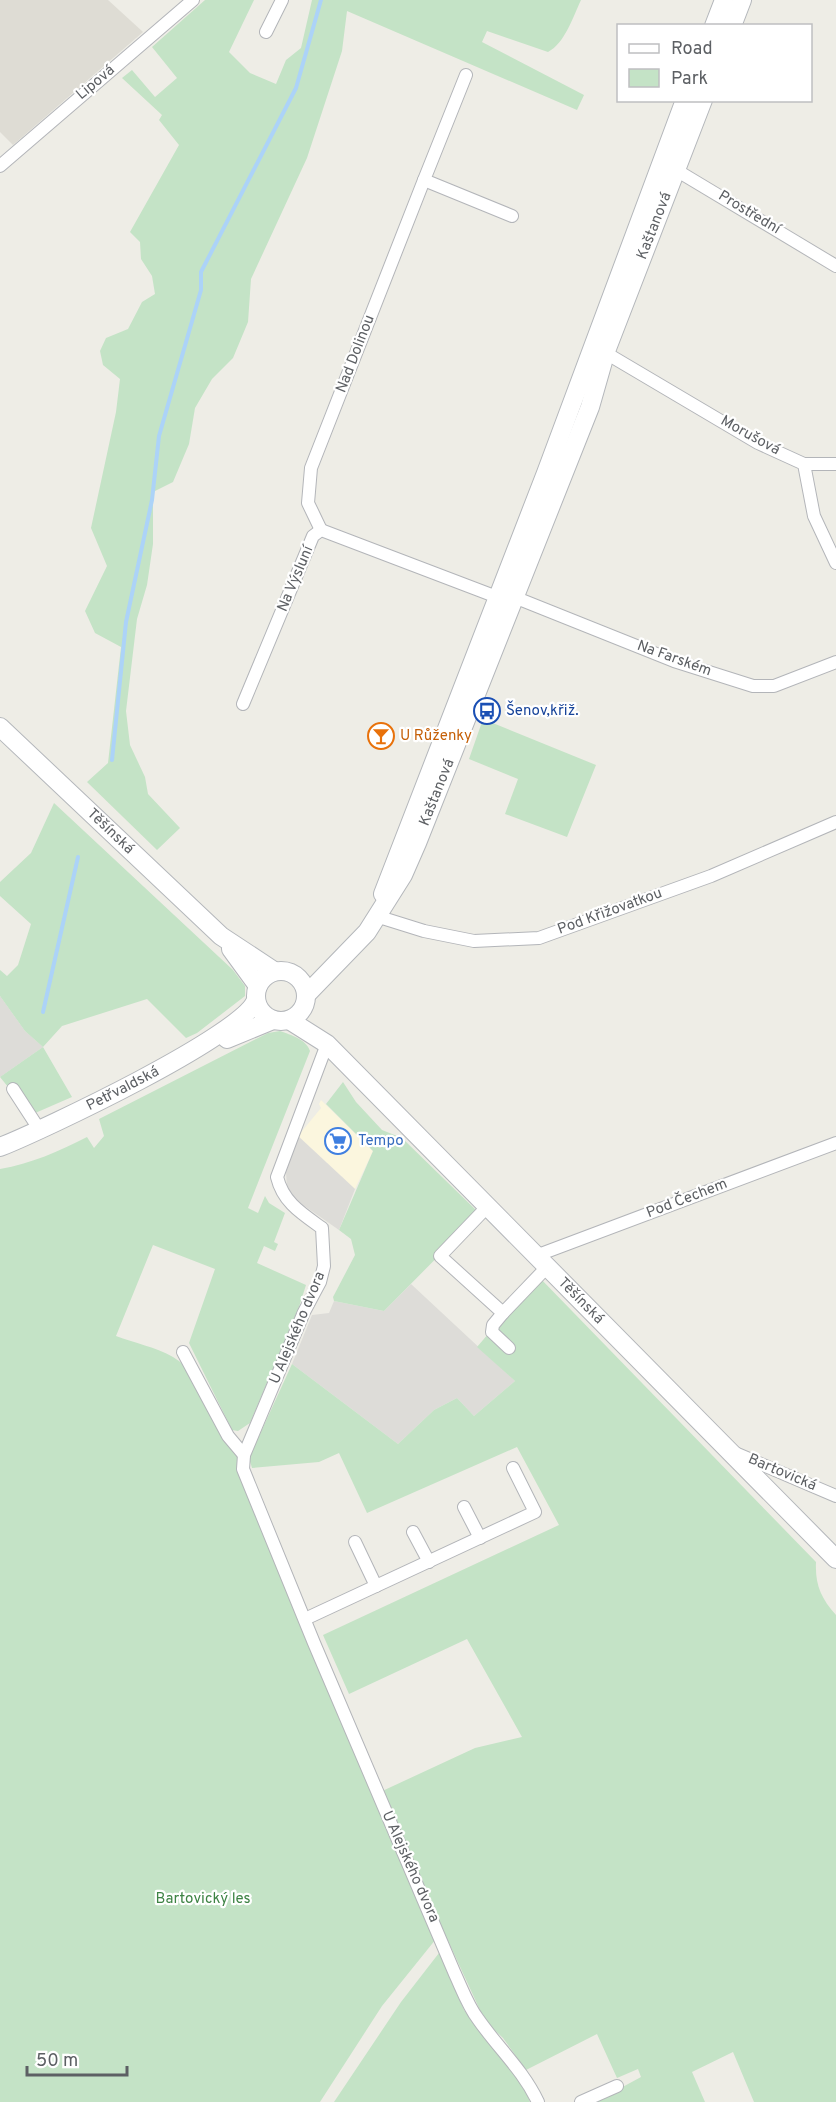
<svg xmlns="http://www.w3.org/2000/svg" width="836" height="2102" font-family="Overpass,sans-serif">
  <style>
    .commercial { fill: #fbf6de }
    .industrial { fill: #dddcd8 }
    .education { fill: #dedcd4 }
    .green { fill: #c4e3c6 }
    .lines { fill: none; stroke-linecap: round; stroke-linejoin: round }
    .stream { stroke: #acd3f8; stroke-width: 4 }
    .street-casing { stroke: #b3b5b9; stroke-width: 14 }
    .secondary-casing { stroke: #b4b7bb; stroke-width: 20 }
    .street { stroke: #fff; stroke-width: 12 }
    .secondary { stroke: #fff; stroke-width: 18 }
    .labels { text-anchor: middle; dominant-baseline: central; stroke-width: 4.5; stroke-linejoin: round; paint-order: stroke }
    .street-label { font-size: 15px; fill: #5d6064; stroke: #fff }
    .transit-label { font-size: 15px; fill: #164399; stroke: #fff; text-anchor: start }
    .food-label { font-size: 15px; fill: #c56008; stroke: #fff; text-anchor: start }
    .shop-label { font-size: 15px; fill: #366cbe; stroke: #fff; text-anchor: start }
    .park-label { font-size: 15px; fill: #3d8344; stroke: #fff }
  </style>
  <rect width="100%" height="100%" fill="#eeede6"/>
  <polygon class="commercial" points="321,1100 373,1151 355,1189 298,1136 321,1108 319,1104"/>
  <g class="industrial">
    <polygon points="0,996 25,1031 43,1047 0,1077"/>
    <polygon points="298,1136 355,1189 339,1230 293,1198 287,1188 286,1172"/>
    <polygon points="411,1284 515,1381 474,1416 457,1398 434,1410 398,1444 292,1364 312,1315 329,1313 334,1301 384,1311"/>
  </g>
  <polygon class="education" points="0,0 108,0 143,32 13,145 0,132"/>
  <g class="green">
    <path d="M205,0H254L229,52L250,73L276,84L286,60L301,48L312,0H581C573,17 565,43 548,52L487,31L482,42L584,95L577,110L347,11L342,51L307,158L251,279L248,322L233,358L212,379L195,408L189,444L173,482L153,492V544L147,585L137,619L126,711L130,745L145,777L148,794L180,828L157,850L87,782L108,763L121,647L95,633L85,611L107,566L91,528L116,412L120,379L103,365L100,351L106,338L128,329L142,302L155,294L152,276L141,259L140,242L130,232L179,145L159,120L162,115L122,78L132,70L155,97L177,78L152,47Z"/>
    <polygon points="483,719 596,765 567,837 505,814 518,779 469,759"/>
    <polygon points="54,803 233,970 245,986 245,996 197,1033 186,1038 147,999 62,1026 43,1047 72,1097 26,1117 17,1098 0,1077 43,1047 25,1031 0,996 0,970 7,976 18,965 31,924 0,896 0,882 31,853"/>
    <path d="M280,1031C291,1035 306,1039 310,1051L248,1208L258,1213L265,1196L269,1203L285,1213L274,1242L278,1244L275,1251L264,1246L257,1263L306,1285L299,1307L250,1423L238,1431L232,1430L189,1343L215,1269L153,1245L116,1336C134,1343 156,1347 173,1357C209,1378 206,1436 244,1455L378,1793L475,1748L522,1737L467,1639L349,1694L323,1635L559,1525L517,1447L367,1513L339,1453L319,1462L252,1468L249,1458L292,1364L398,1444L434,1410L457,1398L474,1416L515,1381L477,1347L538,1276L816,1562C815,1585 821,1598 836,1615V2102H754L733,2052L692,2072L705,2102H595L641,2077L638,2069L617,2078L597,2034L526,2070L503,2038L485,2021L444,1932L440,1934L382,2006L320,2102H0V1169C31,1164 59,1151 87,1137L94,1148L104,1136L99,1119L268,1033Z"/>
    <polygon points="343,1082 356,1102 382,1130 402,1138 480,1214 384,1311 334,1301 333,1297 355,1255 351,1239 339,1230 373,1151 326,1104"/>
    <polygon points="439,1953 464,2010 522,2081 530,2102 334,2102 401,2002"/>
  </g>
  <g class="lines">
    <g class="stream">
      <polyline points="112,760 126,622 152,500 159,436 201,290 201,272 296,88 321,0"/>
      <polyline points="43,1012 78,857"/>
    </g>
    <defs>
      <g id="street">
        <polyline points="266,32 282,0"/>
        <polyline points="466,75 424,180 512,216"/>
        <polyline points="0,166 193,0"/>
        <polyline points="671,167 836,266"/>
        <polyline points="599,349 758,443 804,464 814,516 836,563"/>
        <polyline points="804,464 836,464"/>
        <polyline points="321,530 308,503 311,468 424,180"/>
        <polyline points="243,704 313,536 321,530 497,597 514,597 674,661 753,686 774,686 836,662"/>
        <polyline points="376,916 424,931 474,941 539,938 711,876 836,822"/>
        <path d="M327,1044L277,1177C283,1202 301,1213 322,1228L324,1266L320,1282L304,1312L244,1455L243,1469L314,1643L455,1974C462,1989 468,2006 478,2019C498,2048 523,2070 538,2102"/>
        <polyline points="13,1089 39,1129"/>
        <polyline points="488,1206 440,1256 503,1313 548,1266"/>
        <polyline points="538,1255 836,1143"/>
        <polyline points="503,1313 493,1325 492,1332 509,1348"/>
        <polyline points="183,1352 228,1436 244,1455"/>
        <polyline points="735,1453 836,1496"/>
        <polyline points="464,1507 480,1538"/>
        <polyline points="413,1532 429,1562"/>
        <polyline points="355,1542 376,1586"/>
        <polyline points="305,1619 535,1512 513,1468"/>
        <polyline points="581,2102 617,2086"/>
      </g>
      <g id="secondary">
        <polyline points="714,26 724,0"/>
        <polyline points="732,26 742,0"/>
        <path id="s1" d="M0,727L221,936L274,971"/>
        <polyline points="383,894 546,473 685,100"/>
        <polyline points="231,949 258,986"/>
        <circle cx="281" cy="996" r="25"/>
        <path id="s2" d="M307,994L367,932L403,875L417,843L590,407L606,351L703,100"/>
        <path id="s3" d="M289,1020L327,1044L836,1559"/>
        <polyline points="227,1039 273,1020"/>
        <path id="s4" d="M0,1147C43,1130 244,1035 256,1000"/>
      </g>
    </defs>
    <use href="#street" class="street-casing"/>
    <use href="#secondary" class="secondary-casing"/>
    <use href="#street" class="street"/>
    <use href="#secondary" class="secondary"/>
  </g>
  <defs>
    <symbol id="bus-ring" viewBox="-11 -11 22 22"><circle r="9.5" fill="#fff" stroke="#1a4fb4" stroke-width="1.5"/><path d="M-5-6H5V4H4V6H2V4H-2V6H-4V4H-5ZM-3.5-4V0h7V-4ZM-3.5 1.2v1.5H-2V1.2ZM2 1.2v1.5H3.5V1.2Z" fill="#1a4fb4"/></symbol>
    <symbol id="bar-ring" viewBox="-11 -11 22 22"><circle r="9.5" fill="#fff" stroke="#e8710a" stroke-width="1.5"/><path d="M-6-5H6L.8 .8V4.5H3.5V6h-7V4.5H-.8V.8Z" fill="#e8710a"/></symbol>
    <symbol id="supermarket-ring" viewBox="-11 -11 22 22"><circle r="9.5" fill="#fff" stroke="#3f7fe0" stroke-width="1.5"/><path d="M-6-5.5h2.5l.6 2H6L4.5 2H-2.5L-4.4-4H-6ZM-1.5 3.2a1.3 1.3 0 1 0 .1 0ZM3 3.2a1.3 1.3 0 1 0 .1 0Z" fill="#3f7fe0"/></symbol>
  </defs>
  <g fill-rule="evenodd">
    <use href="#bus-ring" x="472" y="696" width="30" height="30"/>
    <use href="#bar-ring" x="366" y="721" width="30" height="30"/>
    <use href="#supermarket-ring" x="323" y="1126" width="30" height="30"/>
  </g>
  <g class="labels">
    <g class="street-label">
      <text transform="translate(96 83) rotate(-40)">Lipová</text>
      <text transform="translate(749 213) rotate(31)">Prostřední</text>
      <text stroke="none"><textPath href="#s2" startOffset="850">Kaštanová</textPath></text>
      <text transform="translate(356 354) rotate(-69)">Nad Dolinou</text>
      <text transform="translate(750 436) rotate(29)">Morušová</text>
      <text transform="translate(296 579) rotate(-67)">Na Výsluní</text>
      <text transform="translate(674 659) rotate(20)">Na Farském</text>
      <text stroke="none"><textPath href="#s2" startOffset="243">Kaštanová</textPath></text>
      <text stroke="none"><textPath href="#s1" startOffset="152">Těšínská</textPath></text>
      <text transform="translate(610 912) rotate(-20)">Pod Křižovatkou</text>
      <text stroke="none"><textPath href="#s4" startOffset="136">Petřvaldská</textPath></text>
      <text transform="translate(687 1199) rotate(-21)">Pod Čechem</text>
      <text stroke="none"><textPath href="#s3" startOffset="406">Těšínská</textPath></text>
      <text transform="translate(298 1328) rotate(-67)">U Alejského dvora</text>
      <text transform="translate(782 1473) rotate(23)">Bartovická</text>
      <text transform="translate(410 1867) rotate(66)">U Alejského dvora</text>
    </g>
    <g class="transit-label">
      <text x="506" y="711">Šenov,křiž.</text>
    </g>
    <g class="food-label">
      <text x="400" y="736">U Růženky</text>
    </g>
    <g class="shop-label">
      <text x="358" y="1141">Tempo</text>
    </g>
    <g class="park-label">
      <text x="203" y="1899">Bartovický les</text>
    </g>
  </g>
  <rect x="617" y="24" width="195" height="78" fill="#ffffff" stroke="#bebfc1" stroke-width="1.5"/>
  <rect x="629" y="44" width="30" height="9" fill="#ffffff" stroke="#bebfc1" stroke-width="1.5"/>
  <text x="671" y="54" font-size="18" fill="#5d6064">Road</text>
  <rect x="629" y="69" width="30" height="18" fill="#c4e3c6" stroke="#bebfc1" stroke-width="1.5"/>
  <text x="671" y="84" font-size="18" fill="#5d6064">Park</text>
  <path d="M27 2066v9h100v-9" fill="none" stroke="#5d6064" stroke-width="3"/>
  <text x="36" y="2066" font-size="18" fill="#5d6064" stroke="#ffffff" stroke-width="4.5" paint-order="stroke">50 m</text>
</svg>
